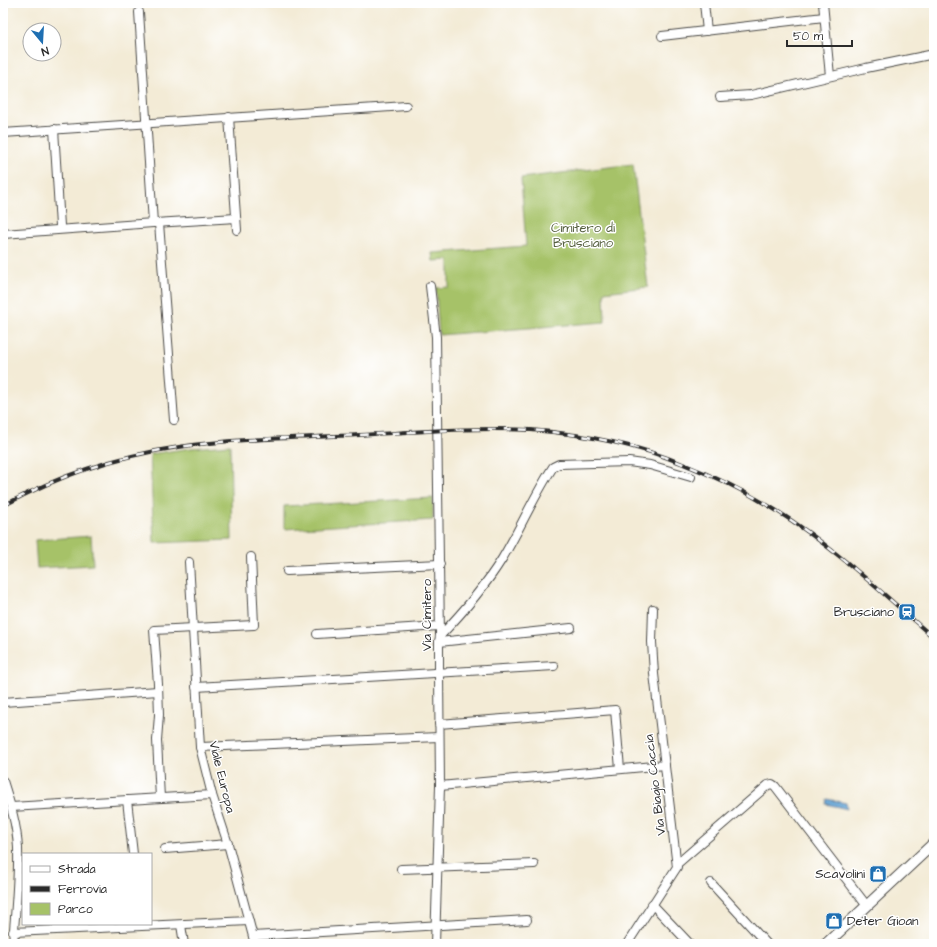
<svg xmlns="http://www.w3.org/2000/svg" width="937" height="947" font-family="'Architects Daughter',sans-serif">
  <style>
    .green { fill: #a6c268; stroke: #68764a }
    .water { fill: #60a1d3; stroke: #46667f }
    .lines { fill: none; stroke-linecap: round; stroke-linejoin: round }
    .minor-casing { stroke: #494845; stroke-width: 10 }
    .tertiary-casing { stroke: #494845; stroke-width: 12 }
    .minor { stroke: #fff; stroke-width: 8 }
    .tertiary { stroke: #fff; stroke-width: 10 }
    .rail-casing { stroke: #2b2b2b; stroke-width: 4 }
    .rail { stroke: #fff; stroke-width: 2.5; stroke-dasharray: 8; stroke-linecap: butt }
    .labels { text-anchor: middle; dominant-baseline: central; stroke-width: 3; stroke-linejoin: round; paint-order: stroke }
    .park-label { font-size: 13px; fill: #566040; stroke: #fff }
    .poi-label { font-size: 13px; fill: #2b2b2b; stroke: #fff; text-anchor: end }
    .street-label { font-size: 13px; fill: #2b2b2b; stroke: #fff }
  </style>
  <rect width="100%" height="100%" fill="#fff"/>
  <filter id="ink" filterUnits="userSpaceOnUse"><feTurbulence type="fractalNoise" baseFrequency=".025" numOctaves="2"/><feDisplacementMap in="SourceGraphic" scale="8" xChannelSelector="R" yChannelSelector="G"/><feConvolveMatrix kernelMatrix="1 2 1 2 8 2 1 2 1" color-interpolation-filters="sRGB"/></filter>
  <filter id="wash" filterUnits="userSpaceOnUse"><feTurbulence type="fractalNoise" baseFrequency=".012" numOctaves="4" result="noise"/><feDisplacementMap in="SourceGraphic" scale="16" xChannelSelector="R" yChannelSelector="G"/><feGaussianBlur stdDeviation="0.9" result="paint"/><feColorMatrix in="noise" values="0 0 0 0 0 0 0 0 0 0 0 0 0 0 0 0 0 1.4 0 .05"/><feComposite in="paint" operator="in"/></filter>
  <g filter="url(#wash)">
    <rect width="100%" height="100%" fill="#f3ebd6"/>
    <g class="green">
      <polygon points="633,164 648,287 604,292 605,322 439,335 436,288 449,287 449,260 433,261 432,253 526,246 521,178"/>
      <polygon points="230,445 232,540 154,543 150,454 191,448"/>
      <polygon points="433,498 433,520 284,529 284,506"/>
      <polygon points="91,536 93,565 37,568 35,540"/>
    </g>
    <polygon class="water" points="827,799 846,803 847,809 826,804"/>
  </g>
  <g filter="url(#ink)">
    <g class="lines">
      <defs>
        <g id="minor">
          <polyline points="704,3 707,31"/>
          <polyline points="823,3 830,76"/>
          <polyline points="662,36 824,17"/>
          <polyline points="720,97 751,95 866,68 934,54"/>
          <polyline points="229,117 237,230"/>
          <polyline points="54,129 60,226"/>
          <polyline points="3,133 406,106"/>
          <polyline points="155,223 236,218"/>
          <polyline points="159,223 174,420"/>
          <polyline points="3,234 153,223 139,12"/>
          <polyline points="430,286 436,337 440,636 439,642 439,673 440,786 435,944"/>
          <polyline points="189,562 200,747 212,795 228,844 255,944"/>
          <polyline points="287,571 440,564"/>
          <polyline points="317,634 439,626"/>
          <path d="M440,636C464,611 484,588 502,559C520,529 534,496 553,467L559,464L629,462L650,465L691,477"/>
          <polyline points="439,642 571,628"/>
          <polyline points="196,687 554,666"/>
          <polyline points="3,702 158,691"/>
          <polyline points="439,724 615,710 620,769"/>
          <polyline points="200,747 439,737"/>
          <path d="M3,781C10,803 17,825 18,848C19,880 15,912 13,944"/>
          <polyline points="440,786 665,765"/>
          <polyline points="160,798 157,740 159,715 158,684 154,630 254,625 251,557"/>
          <polyline points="127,800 133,854"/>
          <polyline points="11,807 212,795"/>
          <polyline points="165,849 228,844"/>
          <polyline points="677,864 768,785 772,784 775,786 867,906"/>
          <polyline points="401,869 534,864"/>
          <polyline points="711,883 767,944"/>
          <polyline points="652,904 690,944"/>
          <polyline points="181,925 184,944"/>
          <polyline points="13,932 249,921"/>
          <polyline points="253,936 527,920"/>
          <polyline points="627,944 677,867 654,674 652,642 653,609"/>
        </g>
        <polyline id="tertiary" points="826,944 934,843"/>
      </defs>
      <use href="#minor" class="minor-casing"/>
      <use href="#tertiary" class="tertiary-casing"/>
      <use href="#minor" class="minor"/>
      <use href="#tertiary" class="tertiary"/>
      <defs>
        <path id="rail" d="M3,506C57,476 117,456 179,447C238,438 300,438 360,435C416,432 474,427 531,430C582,434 635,444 683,464C716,477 747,492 777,511C834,547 883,594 934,638"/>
      </defs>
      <use href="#rail" class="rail-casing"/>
      <use href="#rail" class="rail"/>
    </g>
  </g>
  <defs>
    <symbol id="station-square" viewBox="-11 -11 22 22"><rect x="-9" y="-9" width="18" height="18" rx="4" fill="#1f6fb2" stroke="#fff"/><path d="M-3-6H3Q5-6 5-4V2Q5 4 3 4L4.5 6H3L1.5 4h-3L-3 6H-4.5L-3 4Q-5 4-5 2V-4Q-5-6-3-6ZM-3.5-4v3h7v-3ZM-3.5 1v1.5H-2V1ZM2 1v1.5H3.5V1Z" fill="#fff"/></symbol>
    <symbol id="shop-square" viewBox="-11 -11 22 22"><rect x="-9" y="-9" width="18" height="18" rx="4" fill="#1f6fb2" stroke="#fff"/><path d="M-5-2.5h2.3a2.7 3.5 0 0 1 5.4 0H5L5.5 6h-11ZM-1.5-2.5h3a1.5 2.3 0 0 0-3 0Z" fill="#fff"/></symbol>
  </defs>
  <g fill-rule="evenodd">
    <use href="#station-square" x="897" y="602" width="20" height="20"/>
    <use href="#shop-square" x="868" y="864" width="20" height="20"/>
    <use href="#shop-square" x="824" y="911" width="20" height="20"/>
  </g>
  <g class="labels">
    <g class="park-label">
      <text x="583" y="228">Cimitero di<tspan x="583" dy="15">Brusciano</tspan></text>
    </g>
    <g class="poi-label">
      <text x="894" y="612">Brusciano</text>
      <text x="865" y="874">Scavolini</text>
      <text x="847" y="921" text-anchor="start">Deter Gioan</text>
    </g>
    <g class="street-label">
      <text transform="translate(427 615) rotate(-90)">Via Cimitero</text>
      <text transform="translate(222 777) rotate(76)">Viale Europa</text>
      <text transform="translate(655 785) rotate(-97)">Via Biagio Caccia</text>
    </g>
  </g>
  <rect width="937" height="947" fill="none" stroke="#fff" stroke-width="16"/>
  <rect x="22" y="853" width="130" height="72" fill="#ffffff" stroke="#aaaaaa"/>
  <rect x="30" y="866" width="20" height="6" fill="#ffffff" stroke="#aaaaaa"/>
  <text x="58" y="873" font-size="12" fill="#2b2b2b">Strada</text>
  <rect x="30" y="886" width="20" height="6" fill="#2b2b2b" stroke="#aaaaaa"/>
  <text x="58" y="893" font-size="12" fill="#2b2b2b">Ferrovia</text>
  <rect x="30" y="903" width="20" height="12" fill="#a6c268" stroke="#aaaaaa"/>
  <text x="58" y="913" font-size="12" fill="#2b2b2b">Parco</text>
  <g transform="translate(42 42) rotate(162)"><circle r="19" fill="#ffffff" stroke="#aaaaaa"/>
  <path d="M0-3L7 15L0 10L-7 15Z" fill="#1f6fb2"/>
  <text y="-6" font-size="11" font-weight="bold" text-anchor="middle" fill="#2b2b2b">N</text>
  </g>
  <path d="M787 40v6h65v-6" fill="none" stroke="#2b2b2b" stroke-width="2"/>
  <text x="793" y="40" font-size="12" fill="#2b2b2b" stroke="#ffffff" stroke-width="3" paint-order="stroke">50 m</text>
</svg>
